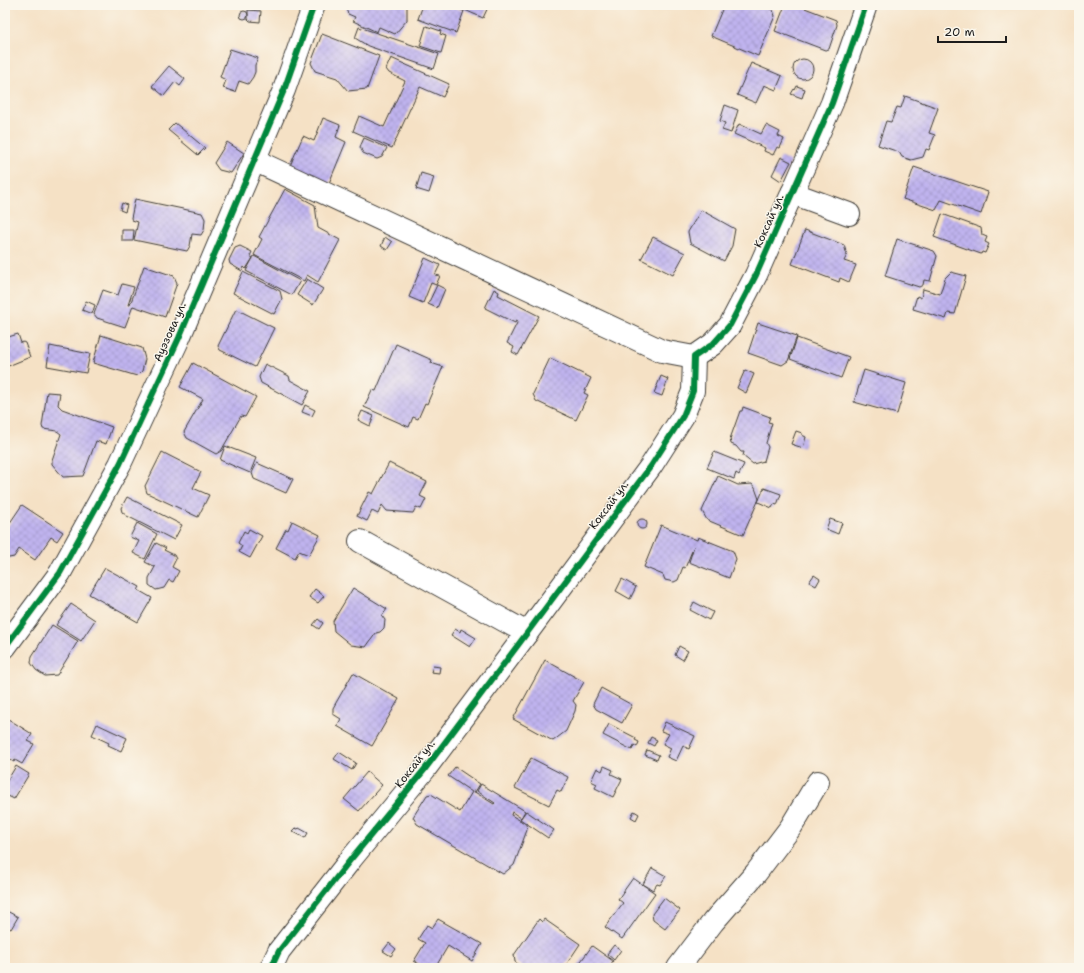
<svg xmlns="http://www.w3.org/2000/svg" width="1084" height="973" font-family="'Shantell Sans',sans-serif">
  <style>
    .building { fill: url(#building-cross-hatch) }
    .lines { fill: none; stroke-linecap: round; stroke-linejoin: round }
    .minor-casing { stroke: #3d3a35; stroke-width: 24 }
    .minor { stroke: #fff; stroke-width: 22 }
    .cycleway-casing { stroke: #fbf7ec; stroke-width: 8 }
    .cycleway { stroke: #00873e; stroke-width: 6 }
    .labels { text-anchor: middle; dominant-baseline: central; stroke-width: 3; stroke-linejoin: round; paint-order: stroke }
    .street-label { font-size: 11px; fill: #1c1c1c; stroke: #fbf7ec }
  </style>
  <defs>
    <pattern id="building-cross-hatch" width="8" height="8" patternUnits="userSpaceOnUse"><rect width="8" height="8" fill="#c0b4ef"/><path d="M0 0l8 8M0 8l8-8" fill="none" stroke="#a49acc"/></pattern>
  </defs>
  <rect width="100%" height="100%" fill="#fbf7ec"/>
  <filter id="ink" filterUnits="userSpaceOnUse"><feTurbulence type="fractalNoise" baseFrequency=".025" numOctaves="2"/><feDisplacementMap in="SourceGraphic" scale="8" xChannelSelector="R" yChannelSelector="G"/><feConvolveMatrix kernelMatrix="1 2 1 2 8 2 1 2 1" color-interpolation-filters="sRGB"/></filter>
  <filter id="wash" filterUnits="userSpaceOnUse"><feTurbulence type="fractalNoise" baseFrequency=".012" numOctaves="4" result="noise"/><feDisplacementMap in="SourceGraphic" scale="16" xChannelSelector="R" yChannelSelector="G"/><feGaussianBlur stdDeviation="0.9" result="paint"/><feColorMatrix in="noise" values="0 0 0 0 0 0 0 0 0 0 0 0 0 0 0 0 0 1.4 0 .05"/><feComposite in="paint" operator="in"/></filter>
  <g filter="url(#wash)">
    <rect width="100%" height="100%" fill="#f5e1c5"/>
    <g id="blocks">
      <g class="building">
        <polygon points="348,5 407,5 407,20 395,34 379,27 377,32 353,21 355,17 348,14 346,9"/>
        <polygon points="423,5 448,5 464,11 456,33 418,19"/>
        <polygon points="459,5 489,5 483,18 458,7"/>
        <polygon points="724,5 761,5 773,10 775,16 758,56 711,36"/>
        <polygon points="785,5 797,5 836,20 837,25 829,49 825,50 775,31"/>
        <polygon points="248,10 261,11 260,22 250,21 248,19"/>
        <circle cx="244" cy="15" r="4"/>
        <polygon points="426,26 441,31 440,34 446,36 441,53 420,46"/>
        <polygon points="359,27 439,54 434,69 368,46 355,38"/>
        <polygon points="322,34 379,56 367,89 348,91 337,78 315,71 311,63"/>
        <polygon points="230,49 258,58 255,65 255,72 253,77 248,84 239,81 235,92 223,88 226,80 220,77"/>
        <polygon points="391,58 449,84 443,97 420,87 392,148 353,131 359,116 384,127 405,81 389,73 386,69"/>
        <circle cx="803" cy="69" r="10"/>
        <polygon points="751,63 782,76 776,90 764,85 756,103 737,95"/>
        <polygon points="169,66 185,79 180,86 175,82 164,96 152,86"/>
        <polygon points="797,86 805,89 802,98 791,94 794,89 795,90"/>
        <polygon points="905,96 938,108 929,133 935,135 929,150 926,149 923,157 911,160 902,157 899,152 878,145 886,121 891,122 897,107 901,108"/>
        <polygon points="725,105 738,110 731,133 722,130 725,123 720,121"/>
        <polygon points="323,118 340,125 336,137 346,142 327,188 289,168 303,136 314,141"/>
        <polygon points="175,123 205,148 198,155 168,130"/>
        <polygon points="739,124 761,134 766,125 780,132 778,136 784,139 780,148 777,147 773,155 764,151 765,148 734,134"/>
        <polygon points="364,138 387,148 382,157 377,159 363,153 360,147"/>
        <polygon points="227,142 244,153 231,173 219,170 214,163"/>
        <polygon points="781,157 791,162 781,181 772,175"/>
        <polygon points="914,167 988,192 981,214 941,200 936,210 903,199"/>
        <polygon points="421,173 434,177 429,193 416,189"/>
        <polygon points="285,189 315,205 318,228 340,240 318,282 307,275 304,281 254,255 262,239 259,237"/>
        <polygon points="135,199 202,213 205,219 204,230 201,235 192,234 190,246 187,251 134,240 138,222 132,220 131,218"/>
        <polygon points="122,203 127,205 125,212 120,210"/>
        <polygon points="701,210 735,229 732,246 724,261 690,243 688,232"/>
        <polygon points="942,214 981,228 982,235 987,237 985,242 989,244 985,253 982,252 981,254 934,237"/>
        <polygon points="122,230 134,230 133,241 122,241"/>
        <polygon points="805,230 844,245 847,255 844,261 856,265 849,282 840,278 839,282 792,264"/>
        <polygon points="385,237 392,242 387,250 381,246"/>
        <polygon points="653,237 685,253 673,275 641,259"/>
        <polygon points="897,239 934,251 937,256 930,281 924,280 923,285 919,287 885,276"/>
        <polygon points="240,246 252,252 250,256 253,258 246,269 244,267 242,271 230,264 229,260 235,248"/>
        <polygon points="254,256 300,281 292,295 246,271"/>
        <polygon points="425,258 440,265 435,275 440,276 436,285 431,283 423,303 409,297"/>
        <polygon points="144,266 174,276 177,283 165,317 133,306 125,327 97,318 94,314 103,290 118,295 122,284 134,287 128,305 130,305"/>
        <polygon points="243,272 280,291 282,299 274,314 233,293"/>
        <polygon points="951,272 966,276 955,314 948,313 946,319 913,309 917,296 921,298 923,289 940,294 945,278"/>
        <polygon points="307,279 323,289 313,305 297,295"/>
        <polygon points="437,285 445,289 437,308 428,304"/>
        <polygon points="494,289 499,292 498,295 539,316 518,355 512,352 514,347 507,343 518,321 516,320 515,323 485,308"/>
        <polygon points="86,301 95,305 92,314 82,310"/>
        <polygon points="236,309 274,328 255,367 220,350 218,346"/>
        <polygon points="758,323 797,336 788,361 782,365 748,353"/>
        <polygon points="18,334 21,343 23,342 25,343 30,357 8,366 5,357 5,338"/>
        <polygon points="101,335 142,348 145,359 142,371 137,376 93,363"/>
        <polygon points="797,338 849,357 841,378 790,359"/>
        <polygon points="396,344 432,360 431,363 443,367 427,404 425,403 418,419 413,417 409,427 364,407 372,390 376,391"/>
        <polygon points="50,346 90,354 86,373 47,366"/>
        <polygon points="550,358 591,378 584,393 588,395 576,420 536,401 533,394"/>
        <polygon points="193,363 256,397 245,417 241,416 221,451 216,454 187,438 184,432 203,399 180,387"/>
        <polygon points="265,364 289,376 290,380 310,391 302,405 261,383 259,377"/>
        <polygon points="745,370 754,374 746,393 737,388"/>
        <polygon points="864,370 906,383 897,414 854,402"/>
        <polygon points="661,376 668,379 662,396 654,393"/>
        <polygon points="47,392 60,393 58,405 62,409 112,427 106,444 96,441 83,476 63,477 52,464 52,460 61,434 57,431 43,429 42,426"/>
        <polygon points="305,405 315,410 312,416 302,412"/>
        <polygon points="743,407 770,417 768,422 772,423 766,443 768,447 764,461 753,464 743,456 744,452 741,452 736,446 731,444 730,439 740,411 742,411"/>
        <polygon points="362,411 374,416 370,426 358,420"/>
        <polygon points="796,431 802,433 802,435 806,437 803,448 791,444"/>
        <polygon points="225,446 256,458 250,473 220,460"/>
        <polygon points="162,452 201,472 193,488 209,495 198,517 147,493 145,486"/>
        <polygon points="714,452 744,464 739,475 736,473 734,479 707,468"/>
        <polygon points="257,463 293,479 286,493 254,479 252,473"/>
        <polygon points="389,463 427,482 420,496 426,499 421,509 416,507 413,513 387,511 382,505 378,514 372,511 367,521 357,516 369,492 373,494"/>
        <polygon points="718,476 738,485 752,484 755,488 759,499 743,535 707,520 702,511"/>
        <polygon points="764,488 781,494 777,505 774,504 772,508 758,502"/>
        <polygon points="127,497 182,525 174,540 127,516 122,512 121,508"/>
        <polygon points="22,505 63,532 57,541 51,537 35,560 19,549 14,557 9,558 5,556 5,530"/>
        <polygon points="830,519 842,523 838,534 826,529"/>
        <circle cx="642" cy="524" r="5"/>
        <polygon points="292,521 320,535 309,555 299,551 295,558 276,548 286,529 288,530"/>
        <polygon points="137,523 157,534 145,559 133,553 139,541 130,537"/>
        <polygon points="661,525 697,540 698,537 733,551 736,559 729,578 689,562 694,546 685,568 683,567 678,580 674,582 665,580 663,575 644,567"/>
        <polygon points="249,529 262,536 250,558 239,552 242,546 238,543 244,531 247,533"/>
        <polygon points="156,543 166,548 164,550 174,555 176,559 172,567 179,571 173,582 169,580 164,588 156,590 149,585 149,578 155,567 145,562"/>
        <polygon points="105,568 140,587 138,590 152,598 138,622 89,594"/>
        <polygon points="814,575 820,579 816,586 809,582"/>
        <polygon points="622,579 636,587 630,599 616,591"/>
        <polygon points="353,588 387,609 382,616 385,620 384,628 380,632 376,633 366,647 351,645 334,631 333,621"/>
        <polygon points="315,589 324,596 318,603 309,597"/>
        <polygon points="694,602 713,612 709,620 690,610"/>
        <polygon points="71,604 95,620 81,641 56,625"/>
        <polygon points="318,619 323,623 319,629 313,625"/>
        <polygon points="52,625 78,641 57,675 45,676 36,670 31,663 32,656"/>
        <polygon points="455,629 460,632 461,629 476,638 470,647 451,635"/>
        <polygon points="679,646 688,651 683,660 675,655"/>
        <polygon points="545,660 584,682 573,701 576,705 575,711 566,731 553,741 513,719"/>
        <polygon points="433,666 440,667 439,673 431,672"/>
        <polygon points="353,673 399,699 372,746 337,726 341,719 333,714 333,708"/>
        <polygon points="601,688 632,705 622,723 596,709 593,704"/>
        <polygon points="5,717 32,734 28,741 34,744 22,764 15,760 14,762 5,757"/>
        <polygon points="665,722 695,736 689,749 683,746 676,761 667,757 671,748 663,744 669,734 661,731"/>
        <polygon points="97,724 127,738 121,751 108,745 109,743 92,735"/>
        <polygon points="609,724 636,738 635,740 639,742 637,747 634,745 632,750 603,735"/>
        <polygon points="651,737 657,740 654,746 648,743"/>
        <polygon points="647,750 659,755 657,760 645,755"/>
        <polygon points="339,752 356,763 352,770 334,759"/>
        <polygon points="531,758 568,777 561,792 557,790 549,805 515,788"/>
        <polygon points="16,766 29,774 14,799 8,796 6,800 5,780 7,781"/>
        <polygon points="604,766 613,770 611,774 622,779 613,797 595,788 597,784 591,781 597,768 602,771"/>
        <polygon points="455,767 480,784 475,792 473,791 494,804 495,803 477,791 481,784 525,811 521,818 512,812 511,815 526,824 527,830 514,865 503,874 417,824 413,817 427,795 431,794 460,812 472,792 448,776"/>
        <polygon points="367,772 382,785 359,811 344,799"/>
        <polygon points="526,811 554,830 548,838 520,819"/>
        <polygon points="634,811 639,814 636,820 631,817"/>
        <polygon points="295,828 298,829 299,828 308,833 305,838 292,831"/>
        <polygon points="652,868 666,876 660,885 657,884 653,890 643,884"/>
        <polygon points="633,878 655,893 622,939 605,927 623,903 618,899"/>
        <polygon points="664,898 680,910 665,929 653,920 652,914"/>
        <polygon points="5,910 18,917 11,929 5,926"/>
        <polygon points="438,919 482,944 472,961 448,946 435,968 426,968 414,961 425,943 418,939 427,925 432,928"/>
        <polygon points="539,919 542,922 544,919 580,944 564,968 524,968 515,962 514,955"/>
        <polygon points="389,943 396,949 391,956 383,951"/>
        <polygon points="614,945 621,950 614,960 607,954"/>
        <polygon points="592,946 613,961 608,968 576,968"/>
      </g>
    </g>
  </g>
  <g filter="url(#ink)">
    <use href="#blocks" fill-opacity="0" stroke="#3d3a35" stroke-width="1"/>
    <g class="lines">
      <defs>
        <g id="minor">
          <polyline points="254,160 662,351 694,357"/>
          <polyline points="792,193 849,214"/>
          <polyline points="694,357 713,344 730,325 756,275 832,103 866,5"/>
          <polyline points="360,541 527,633"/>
          <polyline points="5,647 60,573 120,464 179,338 284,90 314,5"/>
          <polyline points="271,968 279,951 351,859 425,769 527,633 651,466 683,416 693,391 694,357"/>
          <polyline points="678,968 713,922 756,873 791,827 818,782"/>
        </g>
      </defs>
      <use href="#minor" class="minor-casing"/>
      <use href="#minor" class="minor"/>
      <defs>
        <g id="cycleway">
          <polyline points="5,647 60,573 120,464 179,338 284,90 314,5"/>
          <polyline points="271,968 279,951 351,859 425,769 527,633 651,466 683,416 693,391 694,357 713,344 730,325 756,275 832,103 866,5"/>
        </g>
      </defs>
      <use href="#cycleway" class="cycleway-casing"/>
      <use href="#cycleway" class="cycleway"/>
    </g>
  </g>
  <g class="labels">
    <g class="street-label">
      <text transform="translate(769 221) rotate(-66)">Коксай ул.</text>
      <text transform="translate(170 332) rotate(-66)">Ауэзова ул.</text>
      <text transform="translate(609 505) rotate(-53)">Коксай ул.</text>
      <text transform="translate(415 764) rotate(-52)">Коксай ул.</text>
    </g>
  </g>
  <rect width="1084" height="973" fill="none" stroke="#fbf7ec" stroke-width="20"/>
  <path d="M938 36v6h68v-6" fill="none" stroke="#1c1c1c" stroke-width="2"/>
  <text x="944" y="36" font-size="12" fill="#1c1c1c" stroke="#fbf7ec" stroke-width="3" paint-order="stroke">20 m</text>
</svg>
